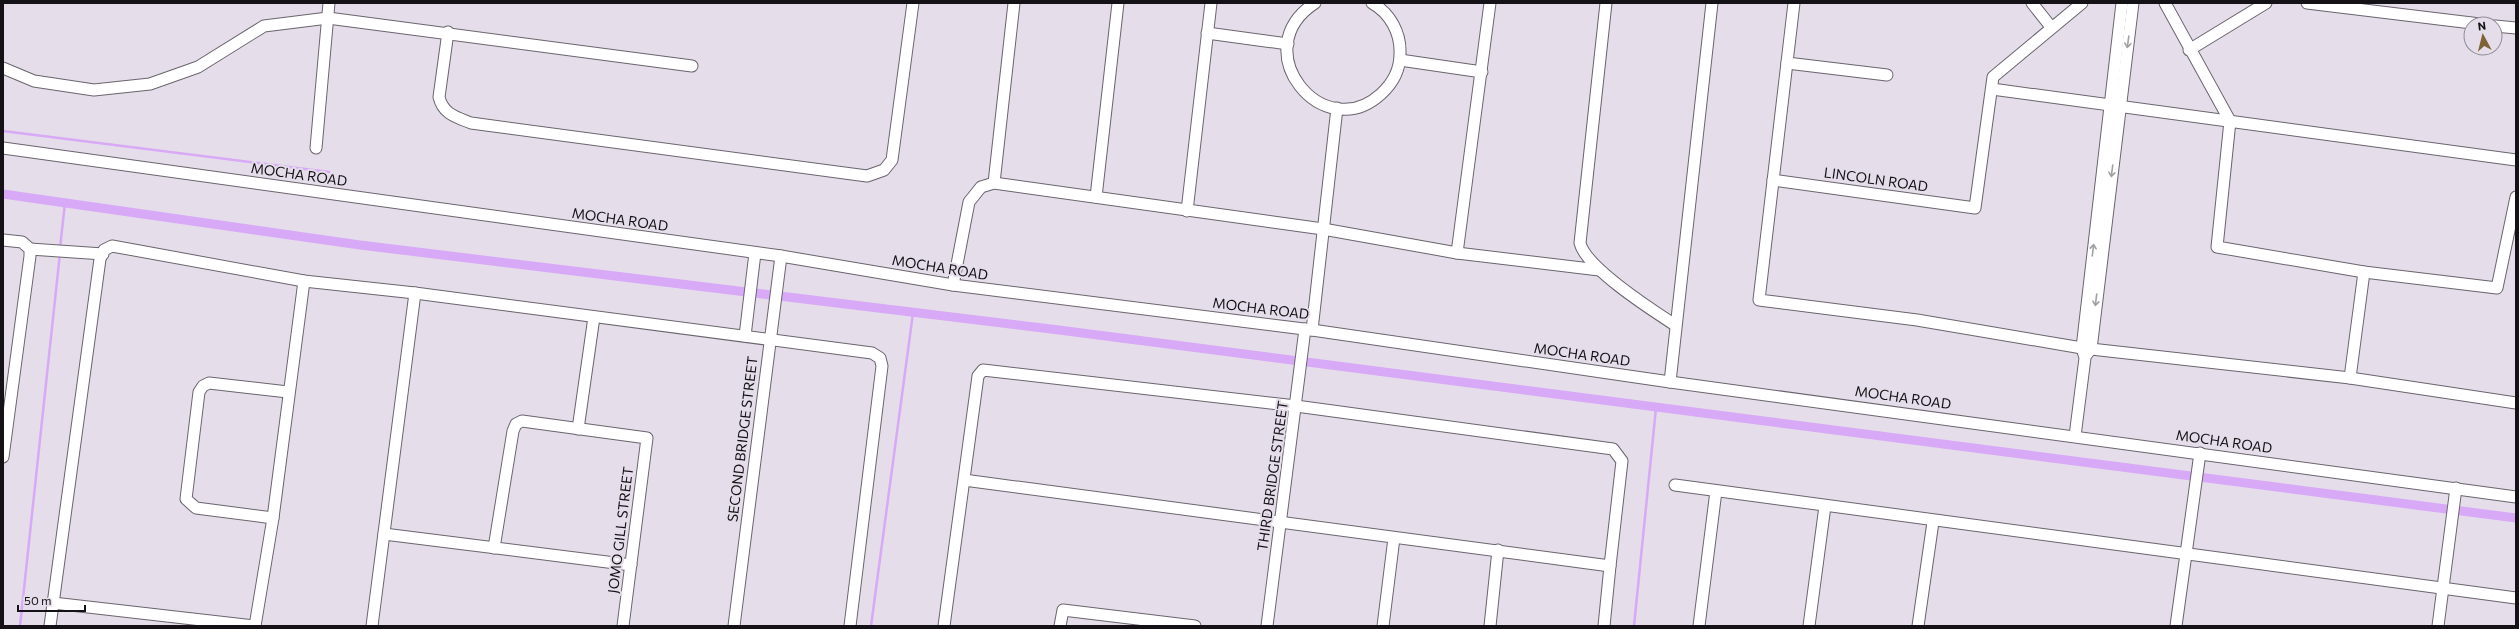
<svg xmlns="http://www.w3.org/2000/svg" width="2519" height="629" font-family="Commissioner,sans-serif">
  <style>
    .lines { fill: none; stroke-linecap: round; stroke-linejoin: round }
    .stream { stroke: #d8a9f6; stroke-width: 2.5 }
    .canal { stroke: #d8a9f6; stroke-width: 9 }
    .minor-casing { stroke: #6a646e; stroke-width: 13 }
    .minor { stroke: #fff; stroke-width: 11 }
    .oneway { stroke: #a1a0a2 }
    .labels { text-anchor: middle; dominant-baseline: central; stroke-width: 4; stroke-linejoin: round; paint-order: stroke }
    .street-label { font-size: 14px; fill: #141216; stroke: #e5deea }
  </style>
  <rect width="100%" height="100%" fill="#e5deea"/>
  <g class="lines">
    <g class="stream">
      <polyline points="3,131 329,172"/>
      <polyline points="60,248 65,203"/>
      <polyline points="20,626 60,253"/>
      <polyline points="871,626 913,313"/>
      <polyline points="1634,626 1656,408"/>
    </g>
    <polyline class="canal" points="3,194 360,245 1059,330 2516,518"/>
    <defs>
      <g id="minor">
        <path d="M1315,3C1244,49 1323,147 1381,94C1393,83 1400,69 1400,54C1401,33 1390,13 1372,3"/>
        <path d="M1606,3L1580,243C1586,268 1652,310 1675,325"/>
        <polyline points="1794,3 1759,300 1917,320 2082,348 2350,378 2516,403"/>
        <polyline points="2032,3 2051,27"/>
        <polyline points="2165,3 2230,121 2217,247 2364,272 2497,288 2516,197"/>
        <polyline points="2307,3 2480,24"/>
        <polyline points="2495,26 2516,28"/>
        <path d="M448,32L439,97C443,114 456,117 471,123L867,176L884,170L892,160L913,3"/>
        <polyline points="1207,33 1288,44"/>
        <polyline points="2189,50 2266,3"/>
        <polyline points="1400,60 1482,72"/>
        <polyline points="1787,63 1887,75"/>
        <polyline points="3,68 34,81 94,90 150,84 198,67 264,26 328,18 692,66"/>
        <polyline points="1992,89 2516,160"/>
        <polyline points="3,148 781,256 953,285 1312,330 1670,382 2516,497"/>
        <polyline points="316,148 329,3"/>
        <polyline points="1773,180 1975,208 1993,77 2082,3"/>
        <polyline points="994,183 1014,3"/>
        <polyline points="1096,197 1118,3"/>
        <polyline points="1187,211 1211,3"/>
        <polyline points="3,240 22,242 30,249 30,256 3,457"/>
        <polyline points="30,249 103,254"/>
        <polyline points="1457,253 1490,3"/>
        <polyline points="953,285 969,202 981,187 994,183 1323,229 1457,253 1599,270"/>
        <polyline points="1312,330 1337,108"/>
        <polyline points="745,336 755,253"/>
        <polyline points="2087,354 2091,349 2133,3"/>
        <polyline points="2350,378 2364,272"/>
        <polyline points="1670,382 1712,3"/>
        <polyline points="578,429 594,317"/>
        <polyline points="2075,436 2085,358 2082,348 2122,3"/>
        <path d="M1675,485C1955,524 2236,559 2516,598"/>
        <polyline points="273,518 196,508 186,499 199,392 203,386 209,383 288,392"/>
        <polyline points="384,534 631,565"/>
        <polyline points="494,548 513,431 516,424 522,421 647,438 623,626"/>
        <polyline points="53,603 254,626"/>
        <polyline points="50,626 100,259 104,250 112,246 304,281 415,293 872,353 880,358 882,366 850,626"/>
        <polyline points="255,626 273,518 304,281"/>
        <polyline points="372,626 415,293"/>
        <polyline points="734,626 781,256"/>
        <polyline points="944,626 978,376 983,370 1296,406 1613,449 1622,461 1610,566 964,480"/>
        <polyline points="1060,626 1063,610 1195,626"/>
        <polyline points="1267,626 1305,329"/>
        <polyline points="1383,626 1394,538"/>
        <polyline points="1490,626 1498,550"/>
        <polyline points="1604,626 1610,566"/>
        <polyline points="1699,626 1716,491"/>
        <polyline points="1809,626 1825,506"/>
        <polyline points="1918,626 1933,522"/>
        <polyline points="2176,626 2200,453"/>
        <polyline points="2438,626 2456,488"/>
      </g>
    </defs>
    <use href="#minor" class="minor-casing"/>
    <use href="#minor" class="minor"/>
  </g>
  <defs><path id="oneway-shaft" d="M-6 0H5M1.5-3L5.5 0L1.5 3" fill="none" stroke-width="1.6" stroke-linecap="round" stroke-linejoin="round"/></defs>
  <g class="oneway">
    <use href="#oneway-shaft" transform="translate(2128 42) rotate(98)"/>
    <use href="#oneway-shaft" transform="translate(2112 171) rotate(97)"/>
    <use href="#oneway-shaft" transform="translate(2093 250) rotate(-83)"/>
    <use href="#oneway-shaft" transform="translate(2096 300) rotate(97)"/>
  </g>
  <g class="labels">
    <g class="street-label">
      <text transform="translate(299 174) rotate(8)">MOCHA ROAD</text>
      <text transform="translate(1876 179) rotate(8)">LINCOLN ROAD</text>
      <text transform="translate(620 219) rotate(8)">MOCHA ROAD</text>
      <text transform="translate(940 267) rotate(9)">MOCHA ROAD</text>
      <text transform="translate(1261 308) rotate(7)">MOCHA ROAD</text>
      <text transform="translate(1582 354) rotate(8)">MOCHA ROAD</text>
      <text transform="translate(1903 397) rotate(8)">MOCHA ROAD</text>
      <text transform="translate(742 439) rotate(-83)">SECOND BRIDGE STREET</text>
      <text transform="translate(2224 441) rotate(8)">MOCHA ROAD</text>
      <text transform="translate(1272 476) rotate(-82)">THIRD BRIDGE STREET</text>
      <text transform="translate(620 530) rotate(-83)">JOMO GILL STREET</text>
    </g>
  </g>
  <rect width="2519" height="629" fill="none" stroke="#141216" stroke-width="8"/>
  <g transform="translate(2483 36) rotate(353)"><circle r="19" fill="#e5deea" stroke="#918c95"/>
  <path d="M0-3L7 15L0 10L-7 15Z" fill="#7d6335"/>
  <text y="-6" font-size="11" font-weight="bold" text-anchor="middle" fill="#141216">N</text>
  </g>
  <path d="M18 605v6h67v-6" fill="none" stroke="#141216" stroke-width="2"/>
  <text x="24" y="605" font-size="12" fill="#141216" stroke="#e5deea" stroke-width="3" paint-order="stroke">50 m</text>
</svg>
